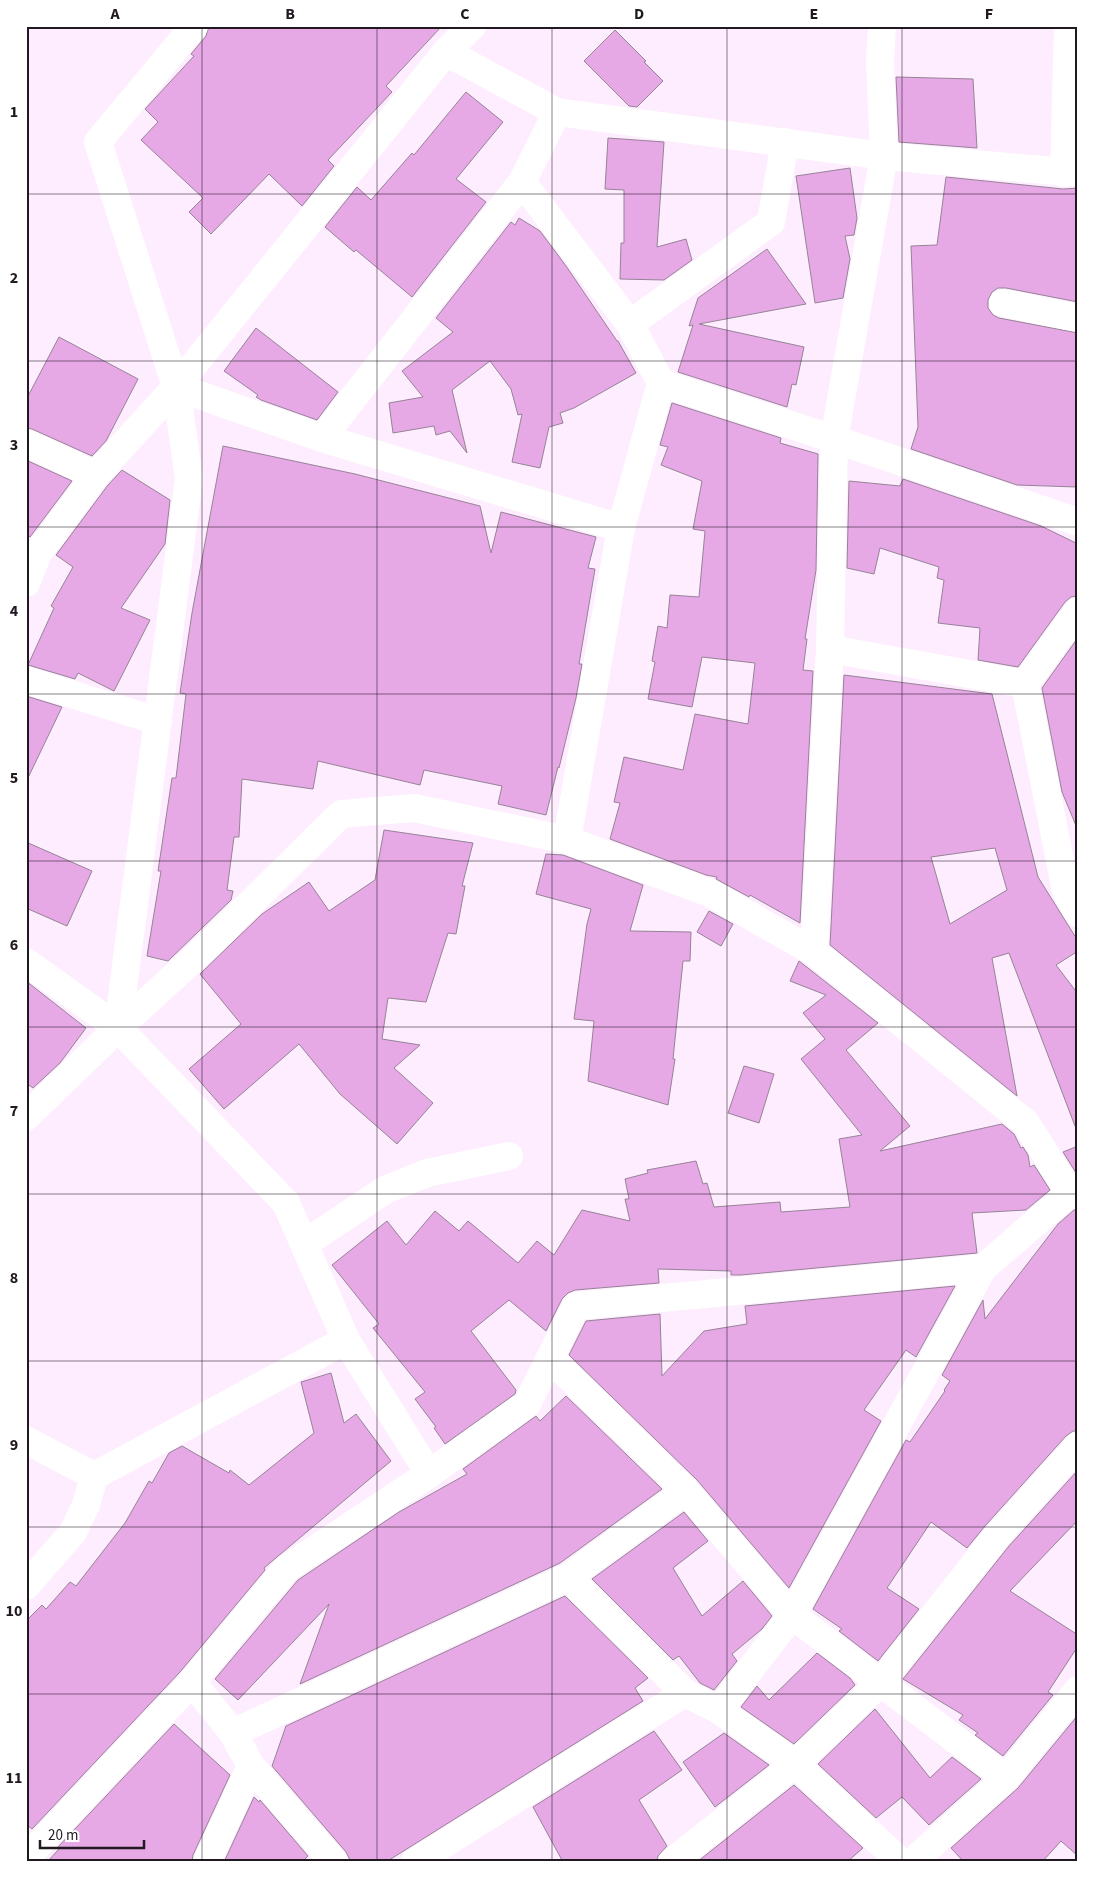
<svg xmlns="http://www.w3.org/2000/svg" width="1104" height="1888" font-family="'Source Sans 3',sans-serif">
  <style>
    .building { fill: #e6a9e6; stroke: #968396; fill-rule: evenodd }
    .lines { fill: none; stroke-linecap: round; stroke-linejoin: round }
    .minor { stroke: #fff; stroke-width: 28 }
    .grid { fill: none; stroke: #201920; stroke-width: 1; stroke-opacity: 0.55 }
    .neatline { fill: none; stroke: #201920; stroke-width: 2 }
    .grid-label { font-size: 16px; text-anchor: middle; font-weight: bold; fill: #201920 }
  </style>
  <rect width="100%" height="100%" fill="#feedfe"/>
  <g class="building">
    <polygon points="209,26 442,26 386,86 392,92 328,160 334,166 302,206 269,174 211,234 189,212 203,198 141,140 158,122 145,109 194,56 191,54 206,36"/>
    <polygon points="615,30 646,61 644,62 663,81 637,107 629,106 584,61"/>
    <polygon points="896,77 973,79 977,148 899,142"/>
    <polygon points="466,92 503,122 456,179 486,202 412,297 356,250 354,252 325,227 357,187 371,200 412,153 414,155"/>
    <polygon points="608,138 664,142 657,247 686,239 692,260 664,280 620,279 621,243 624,243 624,190 605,189"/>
    <polygon points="850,168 857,218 854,235 845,236 850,259 843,298 815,303 796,176"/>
    <polygon points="946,177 1063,189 1078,188 1078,302 1006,288 998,288 992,292 988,300 988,308 993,315 999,318 1078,333 1077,487 1017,485 911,449 918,427 911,246 937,245"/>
    <polygon points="519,218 540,231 566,266 617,341 618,341 636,373 574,408 560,413 563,423 549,427 540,468 512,462 522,414 518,415 511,389 490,361 452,390 467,453 450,431 436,435 434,426 393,433 389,403 423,397 402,371 453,332 436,318 511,222 515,225"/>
    <polygon points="767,249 806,304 699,324 804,347 796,385 792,384 787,407 678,372 693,325 689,326 698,298"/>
    <polygon points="256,328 338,392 317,420 261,400 256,397 258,395 224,371"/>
    <polygon points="59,337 138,379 106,441 92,456 32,429 26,428 26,400"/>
    <polygon points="672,403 781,438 780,443 818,454 816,570 805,639 807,639 803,670 813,671 800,923 750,895 749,897 716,879 717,877 706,875 610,839 620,803 614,802 624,757 683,770 695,714 748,724 755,663 702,657 692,707 648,699 655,662 652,661 658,626 667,628 670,595 699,597 705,531 693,529 702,481 661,465 668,447 660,445"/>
    <polygon points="223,446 355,474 480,506 491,553 501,512 596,537 588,568 595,569 579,664 582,664 576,698 559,768 558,767 546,815 498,804 502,786 424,770 420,785 318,761 313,789 242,779 239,837 234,837 227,890 233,891 231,900 168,961 147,956 161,871 158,871 172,778 176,778 186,694 180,693 192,613"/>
    <polygon points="26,460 72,481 30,537 26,534"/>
    <polygon points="122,470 170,500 165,544 121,608 150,620 114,691 78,673 75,679 28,665 54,608 51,606 73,567 56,555 108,485"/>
    <polygon points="903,479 1041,526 1078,544 1077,596 1071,597 1065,602 1018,667 978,660 980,628 938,623 944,580 937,578 939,567 880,548 874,574 847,568 849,481 900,486"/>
    <polygon points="1077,639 1078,639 1077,828 1062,792 1042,688"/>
    <path d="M844,675L992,694L1038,877L1078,941V951L1056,965L1078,994V1125L1075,1126L1009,953L992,958L1017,1096L830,945ZM995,848L1007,890L950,924L931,857Z"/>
    <polygon points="26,696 62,707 26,782"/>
    <polygon points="384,830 473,843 462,886 465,886 456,934 448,933 426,1002 388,998 382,1039 420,1045 394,1068 433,1103 397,1144 340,1094 299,1044 224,1109 189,1069 241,1024 200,974 262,914 309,882 329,911 375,880"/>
    <polygon points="26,842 92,871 67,926 26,908"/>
    <polygon points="546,854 563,855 643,885 630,931 691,932 690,961 683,961 673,1059 675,1059 668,1105 588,1081 594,1021 574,1019 587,924 591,909 536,894"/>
    <polygon points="709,911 733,924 721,946 697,932"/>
    <polygon points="799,961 878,1023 846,1050 910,1126 880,1151 1002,1124 1014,1134 1021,1148 1023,1147 1028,1155 1030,1167 1034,1165 1050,1190 1026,1210 972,1213 977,1253 741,1275 731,1275 731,1271 658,1269 659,1283 575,1290 568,1293 562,1299 546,1331 509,1300 471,1331 516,1390 515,1394 445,1444 434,1428 436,1427 415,1399 425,1392 373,1328 379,1324 332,1265 387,1221 406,1245 435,1211 459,1231 468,1221 518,1263 537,1241 554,1255 582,1210 630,1221 625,1199 629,1199 625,1179 648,1173 647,1170 696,1161 703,1184 707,1183 714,1207 780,1202 781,1212 850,1207 839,1139 862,1135 801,1059 825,1039 803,1013 826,995 790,981"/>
    <polygon points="26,981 86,1028 60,1063 33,1088 26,1083"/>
    <polygon points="744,1066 774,1074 759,1123 728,1113"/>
    <polygon points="1078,1146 1078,1176 1063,1152"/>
    <polygon points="1074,1210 1078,1210 1078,1431 1073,1431 1066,1436 985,1526 967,1548 931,1522 887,1588 919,1609 878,1661 839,1631 842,1629 813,1609 906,1440 910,1442 945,1391 944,1390 950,1381 942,1375 983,1300 985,1319 1058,1224"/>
    <polygon points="955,1286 916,1357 906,1350 864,1410 881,1421 789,1588 697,1480 569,1355 586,1321 660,1314 662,1376 704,1331 747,1324 745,1306"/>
    <polygon points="331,1373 344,1423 356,1414 391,1461 264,1568 265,1570 180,1672 32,1829 26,1824 26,1621 42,1605 46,1609 70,1582 76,1586 125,1523 149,1481 152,1483 169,1453 182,1446 229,1473 230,1470 249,1485 314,1433 301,1382"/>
    <polygon points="566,1396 662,1489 560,1563 300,1684 329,1604 238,1700 215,1679 298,1580 399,1512 467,1474 463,1469 536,1416 540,1421"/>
    <polygon points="1078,1470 1078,1520 1010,1591 1078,1635 1078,1646 1048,1692 1053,1695 1003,1756 975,1735 978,1733 959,1720 963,1715 903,1679 1009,1546"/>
    <polygon points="684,1512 708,1541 673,1568 702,1616 743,1581 772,1616 762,1629 732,1654 737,1661 714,1690 700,1683 679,1656 673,1660 592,1579"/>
    <polygon points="565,1596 648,1678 635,1688 643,1701 386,1862 351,1862 346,1852 272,1766 286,1726"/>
    <polygon points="817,1653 850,1678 855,1685 794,1744 741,1707 757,1686 769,1700"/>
    <polygon points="875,1709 930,1778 952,1757 981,1779 929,1825 902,1797 876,1818 818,1764"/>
    <polygon points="1078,1715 1078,1856 1061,1841 1042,1862 964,1862 951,1848 1018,1788"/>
    <polygon points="174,1724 230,1775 193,1855 192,1862 47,1862 59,1849 57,1848"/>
    <polygon points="654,1731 682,1770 639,1800 667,1846 658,1856 657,1862 563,1862 533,1807"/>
    <polygon points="724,1733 769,1765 715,1807 683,1762"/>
    <polygon points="794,1785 863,1848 847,1862 697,1862"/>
    <polygon points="254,1797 259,1802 260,1800 308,1856 302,1862 224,1862"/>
  </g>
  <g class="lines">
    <g class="minor">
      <polyline points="446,52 557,112 884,156 1078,173"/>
      <polyline points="1064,173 1068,26"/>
      <polyline points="522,182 630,324 661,383"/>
      <polyline points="1003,303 1078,318"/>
      <polyline points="630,324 771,222 785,142"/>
      <polyline points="176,387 322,438 621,528 661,383 834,439 1078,522"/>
      <polyline points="322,438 522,182 557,112"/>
      <polyline points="26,443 96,475"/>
      <polyline points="26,583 38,553 96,475 176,387 446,52 472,26"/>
      <polyline points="1078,611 1025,684 1066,891 1078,913"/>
      <polyline points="830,649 1025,684"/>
      <polyline points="26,680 158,721"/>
      <polyline points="567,840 621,528"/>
      <polyline points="814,952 830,649 834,439 884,156 880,62 882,26"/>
      <polyline points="26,962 118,1028 286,1203 346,1340 429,1474 287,1568 192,1682 26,1858"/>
      <polyline points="118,1028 189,478 176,387 98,142 194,26"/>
      <polyline points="26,1117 118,1028 200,953 341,814 414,808 567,840 710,893 814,952 1026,1123 1070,1193"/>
      <polyline points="304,1244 385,1190 427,1173 509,1156"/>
      <polyline points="550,1358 686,1491 792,1615 1006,1778"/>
      <polyline points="26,1440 94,1476 86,1505 73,1532 26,1586"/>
      <polyline points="429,1474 527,1404 576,1306 983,1268 1070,1193 1078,1195"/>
      <polyline points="94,1476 346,1340"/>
      <polyline points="568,1577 685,1693 719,1710 795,1764 901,1862"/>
      <polyline points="192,1682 233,1733 251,1766 334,1862"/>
      <polyline points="719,1710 792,1615 983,1268"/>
      <polyline points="233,1733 568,1577 686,1491"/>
      <polyline points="207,1862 251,1766"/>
      <polyline points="415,1862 685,1693"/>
      <polyline points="672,1862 795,1764 880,1683 997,1536 1078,1446"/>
      <polyline points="912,1862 1006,1778 1078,1690"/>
    </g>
  </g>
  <path class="grid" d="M202,26V1862M377,26V1862M552,26V1862M727,26V1862M902,26V1862M26,194H1078M26,361H1078M26,527H1078M26,694H1078M26,861H1078M26,1027H1078M26,1194H1078M26,1361H1078M26,1527H1078M26,1694H1078"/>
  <rect width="1104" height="1888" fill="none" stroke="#ffffff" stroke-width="55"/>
  <path d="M40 1840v8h104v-8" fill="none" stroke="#201920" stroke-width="2.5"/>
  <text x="48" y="1840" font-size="15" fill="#201920" stroke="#ffffff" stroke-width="4" paint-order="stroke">20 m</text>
  <rect x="28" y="28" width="1048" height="1832" class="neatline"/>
  <g class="grid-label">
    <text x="115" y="19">A</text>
    <text x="290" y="19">B</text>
    <text x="465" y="19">C</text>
    <text x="639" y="19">D</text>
    <text x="814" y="19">E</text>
    <text x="989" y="19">F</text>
    <text x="14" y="117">1</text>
    <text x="14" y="283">2</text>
    <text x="14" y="450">3</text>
    <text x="14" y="616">4</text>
    <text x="14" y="783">5</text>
    <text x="14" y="950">6</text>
    <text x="14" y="1116">7</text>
    <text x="14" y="1283">8</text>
    <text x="14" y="1450">9</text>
    <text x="14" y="1616">10</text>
    <text x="14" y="1783">11</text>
  </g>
</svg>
